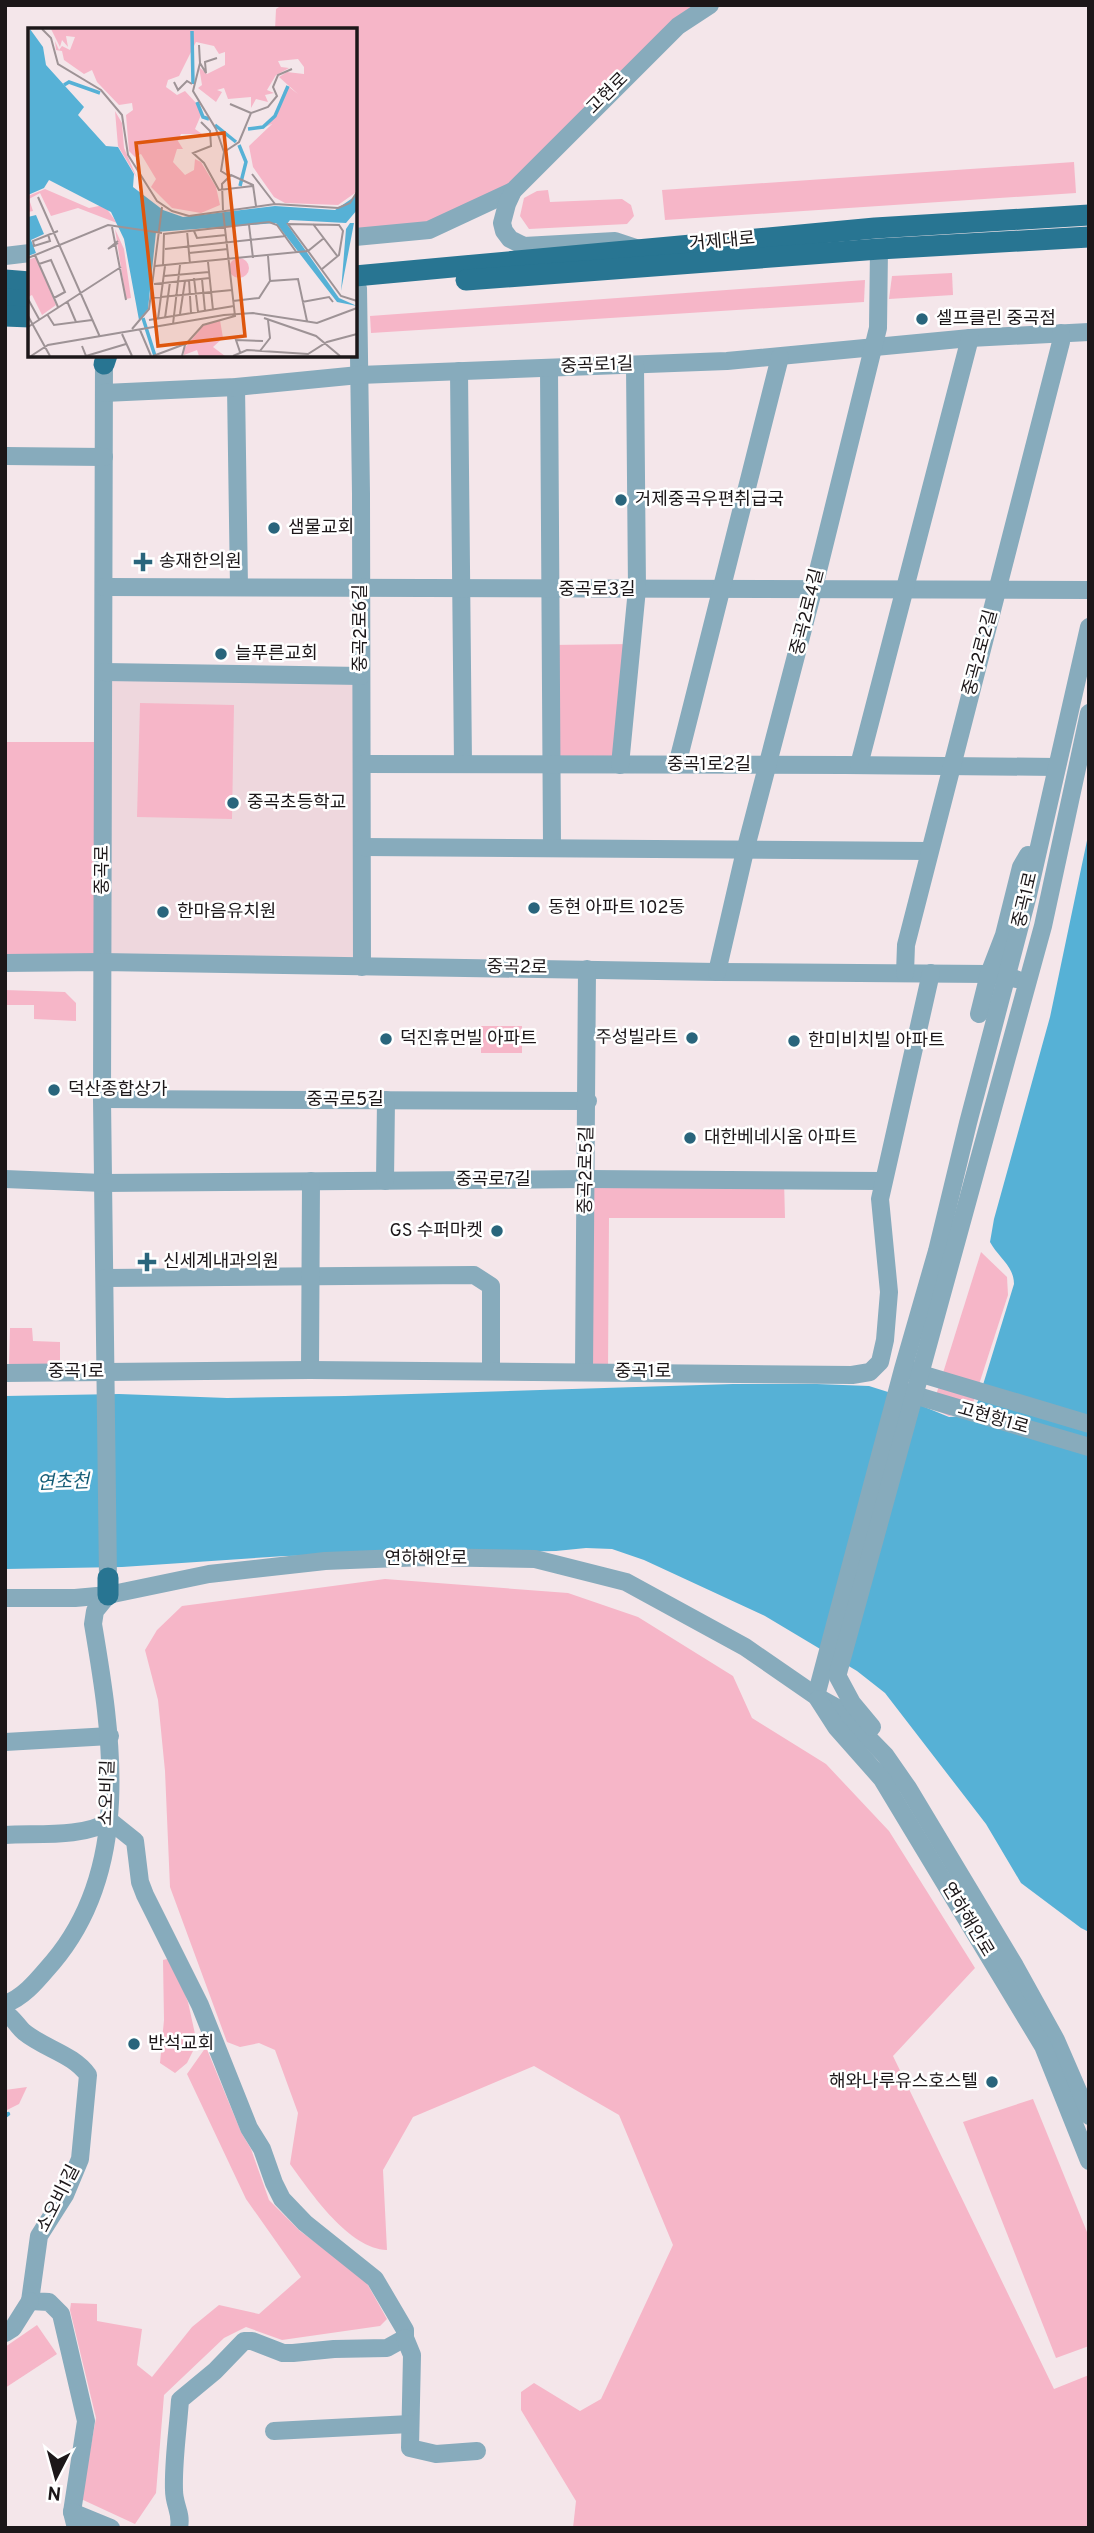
<svg xmlns="http://www.w3.org/2000/svg" width="1094" height="2533" font-family="Overpass,'Noto Sans KR',sans-serif">
  <style>
    .built { fill: #eed7dd }
    .green { fill: #f6b6c8 }
    .water { fill: #56b1d6 }
    .lines { fill: none; stroke-linecap: round; stroke-linejoin: round }
    .stream { stroke: #56b1d6; stroke-width: 4.5 }
    .minor { stroke: #87abbc; stroke-width: 18 }
    .major { stroke: #287592; stroke-width: 21 }
    .poi-dot { fill: #29657c; stroke: #fff; stroke-width: 2.5 }
    .labels { text-anchor: middle; dominant-baseline: central; stroke-width: 5; stroke-linejoin: round; paint-order: stroke }
    .street-label { font-size: 18px; fill: #1c1719; stroke: #fff }
    .poi-label { font-size: 18px; fill: #1c1719; stroke: #fff; text-anchor: start }
    .water-label { font-size: 19px; font-style: italic; fill: #165e78; stroke: #fff }
    .inset-river { fill: none; stroke: #56b1d6; stroke-width: 3.5 }
    .inset-road { fill: none; stroke: #9e9396; stroke-width: 2 }
    .view { fill: #de560d; fill-opacity: 0.15; stroke: #de560d; stroke-width: 3.5 }
    .inset-edge { fill: none; stroke: #1c1719; stroke-width: 3.5 }
  </style>
  <rect width="100%" height="100%" fill="#f4e6ea"/>
  <polygon class="built" points="104,672 361,676 362,967 102,962"/>
  <g class="green">
    <polygon points="282,5 701,5 510,187 428,226 355,233 355,30 275,30 276,9"/>
    <polygon points="1074,162 1076,193 665,220 662,190"/>
    <polygon points="548,190 550,202 622,199 631,205 634,216 627,224 529,229 520,216 524,198 537,191"/>
    <polygon points="952,273 953,295 889,299 892,276"/>
    <polygon points="865,280 864,302 371,333 370,316"/>
    <polygon points="632,644 620,765 551,764 551,645"/>
    <polygon points="140,703 234,705 232,819 137,817"/>
    <polygon points="5,742 104,742 102,962 5,963"/>
    <polygon points="5,990 65,992 76,1003 76,1021 34,1019 34,1005 5,1005"/>
    <rect x="481" y="1026" width="41" height="27"/>
    <polygon points="587,1179 784,1180 785,1218 609,1218 608,1372 584,1372"/>
    <polygon points="981,1252 1007,1277 1008,1295 971,1409 949,1416 932,1408"/>
    <polygon points="10,1328 32,1328 33,1341 60,1342 60,1365 9,1365"/>
    <path d="M385,1579L568,1593L638,1617L733,1676L752,1718L826,1764L889,1831L975,1968L893,2056L1054,2389L1089,2375V2528H573L576,2501L521,2410V2392L534,2383L580,2411L601,2399L673,2245L619,2115L534,2066L413,2117L383,2170L387,2250C349,2249 311,2193 290,2164L298,2113L275,2050L259,2043L240,2047L227,2042L170,1887L165,1771L158,1700L145,1650L157,1630L182,1606Z"/>
    <polygon points="171,1958 188,2002 197,2043 187,2063 175,2073 160,2063 164,2020 163,1960"/>
    <polygon points="206,2047 241,2132 251,2149 269,2200 300,2231 364,2278 387,2319 380,2326 282,2340 246,2327 224,2338 164,2395 156,2493 135,2524 81,2499 96,2418 70,2310 71,2303 97,2304 97,2321 142,2329 137,2365 152,2377 192,2327 219,2305 259,2314 301,2277 246,2199 187,2074"/>
    <polygon points="27,2087 19,2104 5,2111 5,2090"/>
    <polygon points="1033,2099 1089,2237 1089,2346 1056,2358 963,2122"/>
    <polygon points="37,2325 57,2354 5,2388 5,2347"/>
  </g>
  <path class="water" d="M1089,831V1932L1081,1928L1021,1883L986,1824L885,1693L857,1671L765,1616L644,1560L612,1549L586,1548L556,1551L285,1556L122,1567L5,1569V1396L119,1394L227,1398L345,1396L733,1384H817L869,1386L888,1392L949,1417C963,1417 972,1413 978,1401L1014,1284C1014,1266 998,1257 990,1242L994,1219L1050,1017Z"/>
  <g class="lines">
    <polyline class="stream" points="5,2116 8,2114"/>
    <g class="minor">
      <polyline points="355,237 429,230 513,191"/>
      <polyline points="639,249 615,241 524,246 510,239 504,231 502,223 507,204 513,191 678,26 710,5"/>
      <polyline points="5,256 30,253"/>
      <polyline points="358,288 361,494 362,967"/>
      <polyline points="104,355 102,1099 108,1578"/>
      <polyline points="549,368 552,847"/>
      <polyline points="459,371 463,764"/>
      <polyline points="236,387 239,587"/>
      <polyline points="104,393 236,387 359,375 727,361 970,338 1089,332"/>
      <polyline points="5,456 104,457"/>
      <polyline points="104,587 1089,590"/>
      <polyline points="104,672 361,676"/>
      <polyline points="362,764 845,765 1056,767"/>
      <polyline points="620,765 637,589 635,365"/>
      <polyline points="677,765 780,357"/>
      <polyline points="859,765 970,338"/>
      <polyline points="363,847 929,851"/>
      <polyline points="5,963 102,962 717,972 989,974 1016,979"/>
      <polyline points="717,972 745,851 814,587 878,328 879,249"/>
      <polyline points="905,973 906,945 1061,342 1061,333"/>
      <polyline points="979,1014 989,974 1004,935 1021,867 1028,855"/>
      <polyline points="102,1099 588,1101"/>
      <polyline points="5,1179 103,1183 587,1179 883,1181"/>
      <polyline points="385,1181 386,1100"/>
      <polyline points="105,1278 474,1275 491,1286 491,1370"/>
      <polyline points="310,1370 311,1181"/>
      <polyline points="908,1370 1089,1424"/>
      <polyline points="584,1372 587,969"/>
      <polyline points="5,1373 310,1370 852,1375 870,1372 880,1362 885,1340 889,1292 880,1199 931,973"/>
      <polyline points="904,1392 1089,1447"/>
      <polyline points="5,1598 75,1598 108,1595 209,1574 325,1561 424,1557 535,1559 626,1582 745,1647 816,1696 841,1710 885,1755 908,1788 1015,1966 1056,2040 1089,2116"/>
      <polyline points="816,1696 903,1369 937,1251 968,1123 1028,895 1089,627"/>
      <polyline points="818,1699 836,1727 882,1779 1043,2046 1089,2161"/>
      <polyline points="872,1727 852,1703 838,1677 838,1673 1043,926 1089,713"/>
      <polyline points="5,1742 110,1736"/>
      <path d="M5,1835C36,1833 83,1838 110,1821L135,1841L140,1882L145,1895L200,2005L249,2128L262,2149L274,2183L282,2199L305,2223L375,2279L405,2330V2338L387,2348L334,2349L293,2353H283L252,2341H244L215,2371L180,2400C178,2430 173,2461 174,2490C174,2506 182,2512 179,2528"/>
      <path d="M5,2004C25,1997 39,1978 53,1962C133,1867 112,1736 93,1624L95,1611L108,1595"/>
      <path d="M5,2013C14,2018 17,2026 24,2032C45,2049 73,2054 88,2075L80,2159L65,2195L39,2236L30,2301L49,2302L61,2314L86,2421L72,2512L76,2528"/>
      <polyline points="5,2333 13,2328 30,2301"/>
      <polyline points="405,2338 412,2355 410,2448 436,2454 477,2451"/>
      <polyline points="274,2431 410,2424"/>
      <polyline points="72,2512 111,2528"/>
    </g>
    <g class="major">
      <polyline points="355,276 875,228 1089,215"/>
      <polyline points="5,280 30,282"/>
      <polyline points="466,280 879,249 1089,237"/>
      <polyline points="5,299 30,301"/>
      <polyline points="5,316 30,317"/>
      <polyline points="104,364 107,355"/>
      <polyline points="108,1595 108,1578"/>
    </g>
  </g>
  <g class="poi-dot">
    <circle cx="922" cy="319" r="7"/>
    <circle cx="621" cy="500" r="7"/>
    <circle cx="274" cy="528" r="7"/>
    <path d="M139.5 551.5h7v7h7v7h-7v7h-7v-7h-7v-7h7z"/>
    <circle cx="221" cy="654" r="7"/>
    <circle cx="233" cy="803" r="7"/>
    <circle cx="534" cy="908" r="7"/>
    <circle cx="163" cy="912" r="7"/>
    <circle cx="692" cy="1038" r="7"/>
    <circle cx="386" cy="1039" r="7"/>
    <circle cx="794" cy="1041" r="7"/>
    <circle cx="54" cy="1090" r="7"/>
    <circle cx="690" cy="1138" r="7"/>
    <circle cx="497" cy="1231" r="7"/>
    <path d="M143.5 1251.5h7v7h7v7h-7v7h-7v-7h-7v-7h7z"/>
    <circle cx="134" cy="2044" r="7"/>
    <circle cx="992" cy="2082" r="7"/>
  </g>
  <g class="labels">
    <g class="street-label">
      <text transform="translate(608 94) rotate(-45)">고현로</text>
      <text transform="translate(722 242) rotate(-5)">거제대로</text>
      <text transform="translate(597 366) rotate(-2)">중곡로1길</text>
      <text x="597" y="590">중곡로3길</text>
      <text transform="translate(808 612) rotate(-76)">중곡2로4길</text>
      <text transform="translate(361 628) rotate(-90)">중곡2로6길</text>
      <text transform="translate(981 653) rotate(-75)">중곡2로2길</text>
      <text x="709" y="765">중곡1로2길</text>
      <text transform="translate(103 870) rotate(-90)">중곡로</text>
      <text transform="translate(1026 900) rotate(-77)">중곡1로</text>
      <text transform="translate(517 968) rotate(1)">중곡2로</text>
      <text x="345" y="1100">중곡로5길</text>
      <text transform="translate(587 1170) rotate(-89)">중곡2로5길</text>
      <text x="493" y="1180">중곡로7길</text>
      <text x="76" y="1372">중곡1로</text>
      <text x="643" y="1372">중곡1로</text>
      <text transform="translate(993 1419) rotate(16)">고현항1로</text>
      <text x="426" y="1559">연하해안로</text>
      <text transform="translate(108 1793) rotate(-88)">소오비길</text>
      <text transform="translate(967 1920) rotate(59)">연하해안로</text>
      <text transform="translate(59 2199) rotate(-63)">소오비1길</text>
    </g>
    <g class="poi-label">
      <text x="936" y="319">셀프클린 중곡점</text>
      <text x="635" y="500">거제중곡우편취급국</text>
      <text x="288" y="528">샘물교회</text>
      <text x="159" y="562">송재한의원</text>
      <text x="235" y="654">늘푸른교회</text>
      <text x="247" y="803">중곡초등학교</text>
      <text x="548" y="908">동현 아파트 102동</text>
      <text x="177" y="912">한마음유치원</text>
      <text x="678" y="1038" text-anchor="end">주성빌라트</text>
      <text x="400" y="1039">덕진휴먼빌 아파트</text>
      <text x="808" y="1041">한미비치빌 아파트</text>
      <text x="68" y="1090">덕산종합상가</text>
      <text x="704" y="1138">대한베네시움 아파트</text>
      <text x="483" y="1231" text-anchor="end">GS 수퍼마켓</text>
      <text x="163" y="1262">신세계내과의원</text>
      <text x="148" y="2044">반석교회</text>
      <text x="978" y="2082" text-anchor="end">해와나루유스호스텔</text>
    </g>
    <g class="water-label">
      <text transform="translate(63 1483) rotate(-2)">연초천</text>
    </g>
  </g>
  <g transform="translate(28 28)">
    <rect width="329" height="329" fill="#f4e6ea"/>
    <path d="M23,1H329L327,165L310,177L257,175L246,169L225,139L221,118L244,96L237,99L249,87L256,63L261,59L270,66L251,49L259,44L276,46V39L270,31L250,33L253,39L261,40L245,49L248,47L239,62L246,65L237,67L240,74L228,71L223,80V69L200,71L196,60L189,62L194,64L188,74L170,60L174,57L171,39L179,46L197,37V24L191,26L186,18L168,14L151,48L140,52L138,59L149,67L157,63L169,76L173,87L167,101L174,106H153L150,113L155,121H149L145,134L157,147L166,142L167,131L173,134L188,159L192,177L173,185L144,180L123,159L128,151L113,126L107,129L101,123L98,87L105,82L104,75L91,77L69,54L64,42L56,46L36,32L34,23L28,22L27,13L31,22L34,18L42,22L47,9L38,8L40,19L34,12L32,19ZM87,83L94,95L96,120L109,150L90,118ZM17,161L61,180L76,177L89,195L50,180L23,188L12,165L1,171L5,183L0,184V168ZM87,201L96,221L103,270L98,271ZM8,229L28,277L14,287L4,267L0,269V232ZM201 240a10 10 0 1 1 20 0a10 10 0 1 1-20 0ZM192,292L195,310L185,319L197,328H171L169,322L156,327V321L175,298Z" fill="#f6b6c8"/>
    <path d="M2,1L15,19L18,37L56,79L50,87L78,118L90,119L106,146L105,159L135,182L155,189L247,178L307,182L329,167V182L318,195L262,192L259,196L311,270L329,278L309,274L248,195L128,204L120,281L111,292L96,211L83,184L21,152L16,160L0,167ZM8,187L16,206L3,212L8,225L0,228V189ZM322,195H326L313,263L318,201Z" fill="#56b1d6"/>
    <path class="inset-river" d="M164,3L165,56M36,57L41,54L72,65M169,74L175,89L181,91M187,97L208,114M220,101L235,99L247,88L260,58M211,117L218,134L212,158M115,290L127,328"/>
    <path class="inset-road" d="M14,1L23,10L30,36L73,62L94,87L100,127L129,173L144,183L161,188L247,176L310,180L322,175L329,164M171,17L172,35L178,45L177,34L189,30M172,35L165,63L188,101L196,124L193,143L201,148M146,54L150,62L159,53L164,56M202,76L223,85M173,94L182,103L183,118L165,125L176,135L191,162L225,158M196,124L211,114L223,85L240,79L249,68L245,59L250,47L264,41M224,146L247,176M10,169L72,309M195,182L194,156L203,147L225,157L228,178M285,196L310,229M221,197L225,230M84,199L98,272M159,203L162,236M166,203L169,210L198,207M20,206L22,213L6,218L5,213L30,203M90,213L80,221L90,215M137,221L258,208M161,225L200,221M7,227L30,279M240,228L242,253M0,230L80,197L134,205M180,234L185,282M11,236L23,232L37,264L26,270M127,238L280,223L313,268L329,273M135,238L136,206L241,194L249,197L269,225M294,241L311,227L315,203L311,197L260,196L280,223L296,210M136,248L181,244M166,250L170,284M174,251L177,283M161,252L163,285M126,256L182,250M123,270L204,262M0,271L11,291M39,273L48,294M205,273L231,270L242,253L270,251L279,293M274,274L301,269L305,274M19,286L26,297L64,292M152,286L157,253M0,288L22,328M137,290L142,254M236,290L288,308L312,328M130,291L137,238M121,292L206,278M145,296L152,237M0,299L93,239M104,301L121,281L134,179M112,302L123,328M94,306L104,328M54,318L58,328L98,316M232,323L242,310L240,292M212,324L208,312L235,313M3,328L20,317L196,287L225,285L289,295L329,280M125,328L157,316M154,328L157,317L175,297L207,288L195,183M205,328L219,322L280,326L299,314L329,306"/>
    <path class="view" d="M196,105L217,308L130,318L108,115Z"/>
    <rect width="329" height="329" class="inset-edge"/>
  </g>
  <rect width="1094" height="2533" fill="none" stroke="#1c1719" stroke-width="14"/>
  <g transform="translate(56 2477) rotate(186)" stroke="#ffffff" stroke-width="5" paint-order="stroke">
  <path d="M0-5L12 26L0 18L-12 26Z" fill="#1c1719"/>
  <text y="-10" font-size="19" font-weight="bold" text-anchor="middle" fill="#1c1719">N</text>
  </g>
</svg>
